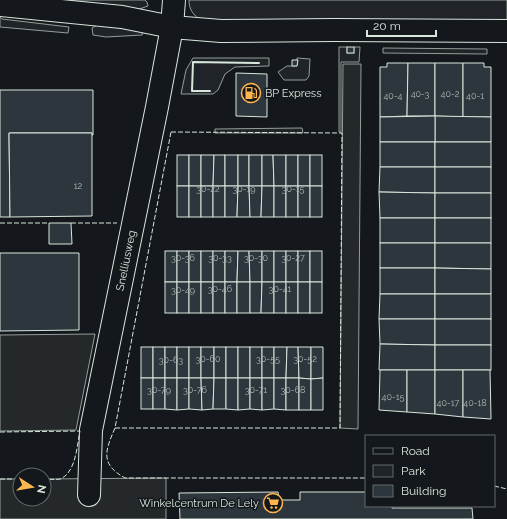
<svg xmlns="http://www.w3.org/2000/svg" width="507" height="519" font-family="Raleway,sans-serif">
  <style>
    .green { fill: #202428; stroke: #939e99 }
    .parking { fill: #24282b; stroke: #939e99 }
    .building { fill: #2c363c; stroke: #d8e6dc }
    .lines { fill: none; stroke-linecap: round; stroke-linejoin: round }
    .minor-casing { stroke: #d8e6dc; stroke-width: 24 }
    .minor { stroke: #14181c; stroke-width: 22 }
    .fence { stroke: #d8e6dc; stroke-width: 1; stroke-dasharray: 5 2; stroke-linecap: butt }
    .wall { stroke: #d8e6dc; stroke-width: 2 }
    .labels { text-anchor: middle; dominant-baseline: central; stroke-width: 3; stroke-linejoin: round; paint-order: stroke }
    .number-label { font-size: 9px; fill: #adbab4 }
    .poi-label { font-size: 11px; fill: #d8e6dc; stroke: #14181c; text-anchor: start }
    .street-label { font-size: 11px; fill: #d8e6dc; stroke: #14181c }
  </style>
  <rect width="100%" height="100%" fill="#14181c"/>
  <g class="green">
    <polygon points="30,0 145,0 147,2 148,6 134,11"/>
    <path d="M189,0H507V23L201,21C193,14 189,10 189,0Z"/>
    <polygon points="0,17 2,19 69,27 68,33 0,27"/>
    <polygon points="99,24 143,32 142,35 106,37 93,35 92,28"/>
    <polygon points="339,47 347,47 347,53 354,53 354,47 360,47 359,62 341,62 341,132 339,132"/>
    <polygon points="383,48 487,49 487,54 383,53"/>
    <polygon points="193,58 269,58 269,66 235,67 225,74 218,90 213,94 181,94 186,70"/>
    <polygon points="297,58 310,59 309,76 306,80 284,80 278,72 287,66 297,66"/>
    <polygon points="302,128 303,133 215,133 215,129"/>
  </g>
  <g class="parking">
    <polygon points="343,64 361,64 358,429 340,428"/>
    <polygon points="95,334 76,430 0,431 0,335"/>
    <polygon points="166,478 166,519 0,519 0,479 20,479 20,499 44,499 44,479"/>
  </g>
  <g class="building">
    <rect x="347" y="47" width="7" height="6"/>
    <polygon points="292,60 298,60 297,66 292,66"/>
    <polygon points="387,63 408,63 407,116 380,117 380,67 387,67"/>
    <polygon points="408,63 435,63 435,116 407,116"/>
    <polygon points="435,63 463,63 463,117 435,116"/>
    <polygon points="463,63 484,63 484,67 491,67 491,117 463,117"/>
    <polygon points="236,73 267,74 267,117 236,116"/>
    <polygon points="0,90 93,90 93,135 92,135 92,133 9,133 10,217 0,217"/>
    <polygon points="435,116 491,117 491,142 435,142"/>
    <polygon points="435,116 435,142 380,142 380,117"/>
    <polygon points="9,133 92,133 92,216 10,217"/>
    <rect x="380" y="142" width="55" height="25"/>
    <rect x="435" y="142" width="56" height="25"/>
    <rect x="177" y="155" width="12" height="31"/>
    <rect x="189" y="155" width="12" height="31"/>
    <polygon points="201,155 214,155 213,186 201,186"/>
    <polygon points="214,155 225,155 225,186 213,186"/>
    <rect x="225" y="155" width="13" height="31"/>
    <rect x="238" y="155" width="11" height="31"/>
    <rect x="249" y="155" width="13" height="31"/>
    <polygon points="262,155 273,155 274,186 262,186"/>
    <polygon points="273,155 286,155 286,186 274,186"/>
    <rect x="286" y="155" width="12" height="31"/>
    <rect x="298" y="155" width="12" height="31"/>
    <rect x="310" y="155" width="12" height="31"/>
    <polygon points="380,167 435,167 435,193 379,192"/>
    <rect x="435" y="167" width="56" height="26"/>
    <rect x="177" y="186" width="12" height="31"/>
    <rect x="189" y="186" width="12" height="31"/>
    <rect x="201" y="186" width="12" height="31"/>
    <rect x="213" y="186" width="12" height="31"/>
    <polygon points="225,186 238,186 237,217 225,217"/>
    <polygon points="238,186 249,186 250,217 237,217"/>
    <polygon points="249,186 262,186 261,217 250,217"/>
    <polygon points="262,186 274,186 274,217 261,217"/>
    <rect x="274" y="186" width="12" height="31"/>
    <rect x="286" y="186" width="12" height="31"/>
    <rect x="298" y="186" width="12" height="31"/>
    <rect x="310" y="186" width="12" height="31"/>
    <polygon points="379,192 435,193 435,218 380,218"/>
    <rect x="435" y="193" width="56" height="25"/>
    <rect x="380" y="218" width="55" height="25"/>
    <rect x="435" y="218" width="56" height="25"/>
    <polygon points="49,223 71,223 72,244 49,244"/>
    <rect x="380" y="243" width="55" height="25"/>
    <polygon points="435,243 491,243 491,269 435,268"/>
    <rect x="165" y="251" width="12" height="31"/>
    <rect x="177" y="251" width="12" height="31"/>
    <rect x="189" y="251" width="12" height="31"/>
    <rect x="201" y="251" width="12" height="31"/>
    <rect x="213" y="251" width="12" height="31"/>
    <polygon points="225,251 238,251 237,282 225,282"/>
    <polygon points="238,251 249,251 250,282 237,282"/>
    <polygon points="249,251 262,251 262,282 250,282"/>
    <rect x="262" y="251" width="12" height="31"/>
    <rect x="274" y="251" width="12" height="31"/>
    <rect x="286" y="251" width="12" height="31"/>
    <rect x="298" y="251" width="12" height="31"/>
    <rect x="310" y="251" width="12" height="31"/>
    <polygon points="0,253 79,253 79,330 0,331"/>
    <rect x="380" y="268" width="55" height="26"/>
    <polygon points="435,268 491,269 491,294 435,294"/>
    <rect x="165" y="282" width="12" height="31"/>
    <rect x="177" y="282" width="12" height="31"/>
    <rect x="189" y="282" width="12" height="31"/>
    <rect x="201" y="282" width="12" height="31"/>
    <rect x="213" y="282" width="12" height="31"/>
    <rect x="225" y="282" width="12" height="31"/>
    <rect x="237" y="282" width="13" height="31"/>
    <polygon points="250,282 262,282 261,313 250,313"/>
    <polygon points="262,282 274,282 274,313 261,313"/>
    <rect x="274" y="282" width="12" height="31"/>
    <rect x="286" y="282" width="12" height="31"/>
    <rect x="298" y="282" width="12" height="31"/>
    <rect x="310" y="282" width="12" height="31"/>
    <polygon points="380,294 435,294 435,319 379,319"/>
    <rect x="435" y="294" width="56" height="25"/>
    <polygon points="379,319 435,319 435,345 380,344"/>
    <rect x="435" y="319" width="56" height="26"/>
    <polygon points="380,344 435,345 435,370 379,370"/>
    <rect x="435" y="345" width="56" height="25"/>
    <rect x="141" y="347" width="12" height="31"/>
    <rect x="153" y="347" width="12" height="31"/>
    <rect x="165" y="347" width="12" height="31"/>
    <rect x="177" y="347" width="12" height="31"/>
    <rect x="189" y="347" width="12" height="31"/>
    <rect x="201" y="347" width="13" height="31"/>
    <rect x="214" y="347" width="12" height="31"/>
    <rect x="226" y="347" width="12" height="31"/>
    <rect x="238" y="347" width="12" height="31"/>
    <rect x="250" y="347" width="12" height="31"/>
    <rect x="262" y="347" width="12" height="31"/>
    <polygon points="274,347 287,347 286,378 274,378"/>
    <polygon points="287,347 298,347 299,378 286,378"/>
    <polygon points="298,347 311,347 311,379 299,378"/>
    <polygon points="311,347 323,347 323,378 311,379"/>
    <polygon points="380,370 407,370 407,412 379,410"/>
    <polygon points="407,370 435,370 435,414 407,412"/>
    <polygon points="435,370 463,370 463,417 435,414"/>
    <polygon points="463,370 490,370 491,419 463,417"/>
    <rect x="141" y="378" width="12" height="31"/>
    <rect x="153" y="378" width="12" height="31"/>
    <polygon points="165,378 177,378 177,410 165,409"/>
    <polygon points="177,378 189,378 189,409 177,410"/>
    <polygon points="189,378 201,378 202,410 189,409"/>
    <polygon points="201,378 214,378 213,409 202,410"/>
    <polygon points="214,378 226,378 226,409 213,409"/>
    <polygon points="226,378 238,378 238,410 226,409"/>
    <polygon points="238,378 250,378 250,409 238,410"/>
    <polygon points="250,378 262,378 262,410 250,409"/>
    <polygon points="262,378 274,378 274,409 262,410"/>
    <polygon points="274,378 286,378 286,410 274,409"/>
    <rect x="286" y="378" width="13" height="32"/>
    <polygon points="299,378 311,379 311,410 299,410"/>
    <polygon points="323,378 323,410 311,410 311,379"/>
    <polygon points="278,492 279,500 300,500 300,492 366,492 366,506 392,506 392,508 472,508 473,519 180,519 179,493"/>
  </g>
  <g class="lines">
    <defs>
      <g id="minor">
        <polyline points="0,5 122,17 172,27 221,31 334,30 507,31"/>
        <path id="s1" d="M89,495L91,430L157,107L172,27L174,0"/>
      </g>
    </defs>
    <use href="#minor" class="minor-casing"/>
    <use href="#minor" class="minor"/>
    <g class="fence">
      <polygon points="171,132 342,133 340,428 115,428"/>
      <polyline points="0,223 49,223"/>
      <polyline points="71,223 117,223"/>
      <path d="M115,428C105,451 100,464 125,478H366"/>
      <path d="M0,432L80,431C77,445 76,473 60,479C56,480 48,479 44,479"/>
      <polyline points="0,479 20,479"/>
      <polyline points="494,486 507,489"/>
    </g>
    <polyline class="wall" points="210,91 192,91 193,62 259,63"/>
  </g>
  <defs>
    <symbol id="fuel-ring" viewBox="-11 -11 22 22"><circle r="9.5" fill="#14181c" stroke="#ffb74d" stroke-width="1.5"/><path d="M-5.5-6h7V0h2V4h1.3V-2.5L3-4.5l.8-.8L6-3V5H2.5V1h-1V6h-7ZM-4.2-4.7v3.2H.2V-4.7Z" fill="#ffb74d"/></symbol>
    <symbol id="supermarket-ring" viewBox="-11 -11 22 22"><circle r="9.5" fill="#14181c" stroke="#ffb74d" stroke-width="1.5"/><path d="M-6-5.5h2.5l.6 2H6L4.5 2H-2.5L-4.4-4H-6ZM-1.5 3.2a1.3 1.3 0 1 0 .1 0ZM3 3.2a1.3 1.3 0 1 0 .1 0Z" fill="#ffb74d"/></symbol>
  </defs>
  <g fill-rule="evenodd">
    <use href="#fuel-ring" x="240" y="82" width="22" height="22"/>
    <use href="#supermarket-ring" x="262" y="492" width="22" height="22"/>
  </g>
  <g class="labels">
    <g class="number-label">
      <text x="420" y="94">40-3</text>
      <text x="450" y="94">40-2</text>
      <text x="393" y="96">40-4</text>
      <text x="475" y="96">40-1</text>
      <text x="78" y="186">12</text>
      <text x="208" y="189">30-22</text>
      <text x="244" y="189">30-19</text>
      <text x="293" y="189">30-15</text>
      <text x="183" y="258">30-36</text>
      <text x="220" y="258">30-33</text>
      <text x="256" y="258">30-30</text>
      <text x="293" y="258">30-27</text>
      <text x="220" y="289">30-46</text>
      <text x="280" y="289">30-41</text>
      <text x="183" y="290">30-49</text>
      <text x="208" y="359">30-60</text>
      <text x="268" y="359">30-55</text>
      <text x="305" y="359">30-52</text>
      <text x="171" y="360">30-63</text>
      <text x="159" y="390">30-79</text>
      <text x="195" y="390">30-76</text>
      <text x="256" y="390">30-71</text>
      <text x="293" y="390">30-68</text>
      <text x="393" y="397">40-15</text>
      <text x="448" y="403">40-17</text>
      <text x="475" y="403">40-18</text>
    </g>
    <g class="poi-label">
      <text x="265" y="93">BP Express</text>
      <text x="259" y="503" text-anchor="end">Winkelcentrum De Lely</text>
    </g>
    <g class="street-label">
      <text stroke="none"><textPath href="#s1" startOffset="238">Snelliusweg</textPath></text>
    </g>
  </g>
  <rect x="365" y="435" width="130" height="72" fill="#14181c" stroke="#626a69"/>
  <rect x="373" y="448" width="20" height="6" fill="#14181c" stroke="#626a69"/>
  <text x="401" y="455" font-size="12" fill="#d8e6dc">Road</text>
  <rect x="373" y="465" width="20" height="12" fill="#202428" stroke="#626a69"/>
  <text x="401" y="475" font-size="12" fill="#d8e6dc">Park</text>
  <rect x="373" y="485" width="20" height="12" fill="#2c363c" stroke="#626a69"/>
  <text x="401" y="495" font-size="12" fill="#d8e6dc">Building</text>
  <g transform="translate(32 487) rotate(102)"><circle r="19" fill="#14181c" stroke="#626a69"/>
  <path d="M0-3L7 15L0 10L-7 15Z" fill="#ffb74d"/>
  <text y="-6" font-size="11" font-weight="bold" text-anchor="middle" fill="#d8e6dc">N</text>
  </g>
  <path d="M367 30v6h69v-6" fill="none" stroke="#d8e6dc" stroke-width="2"/>
  <text x="373" y="30" font-size="12" fill="#d8e6dc" stroke="#14181c" stroke-width="3" paint-order="stroke">20 m</text>
</svg>
